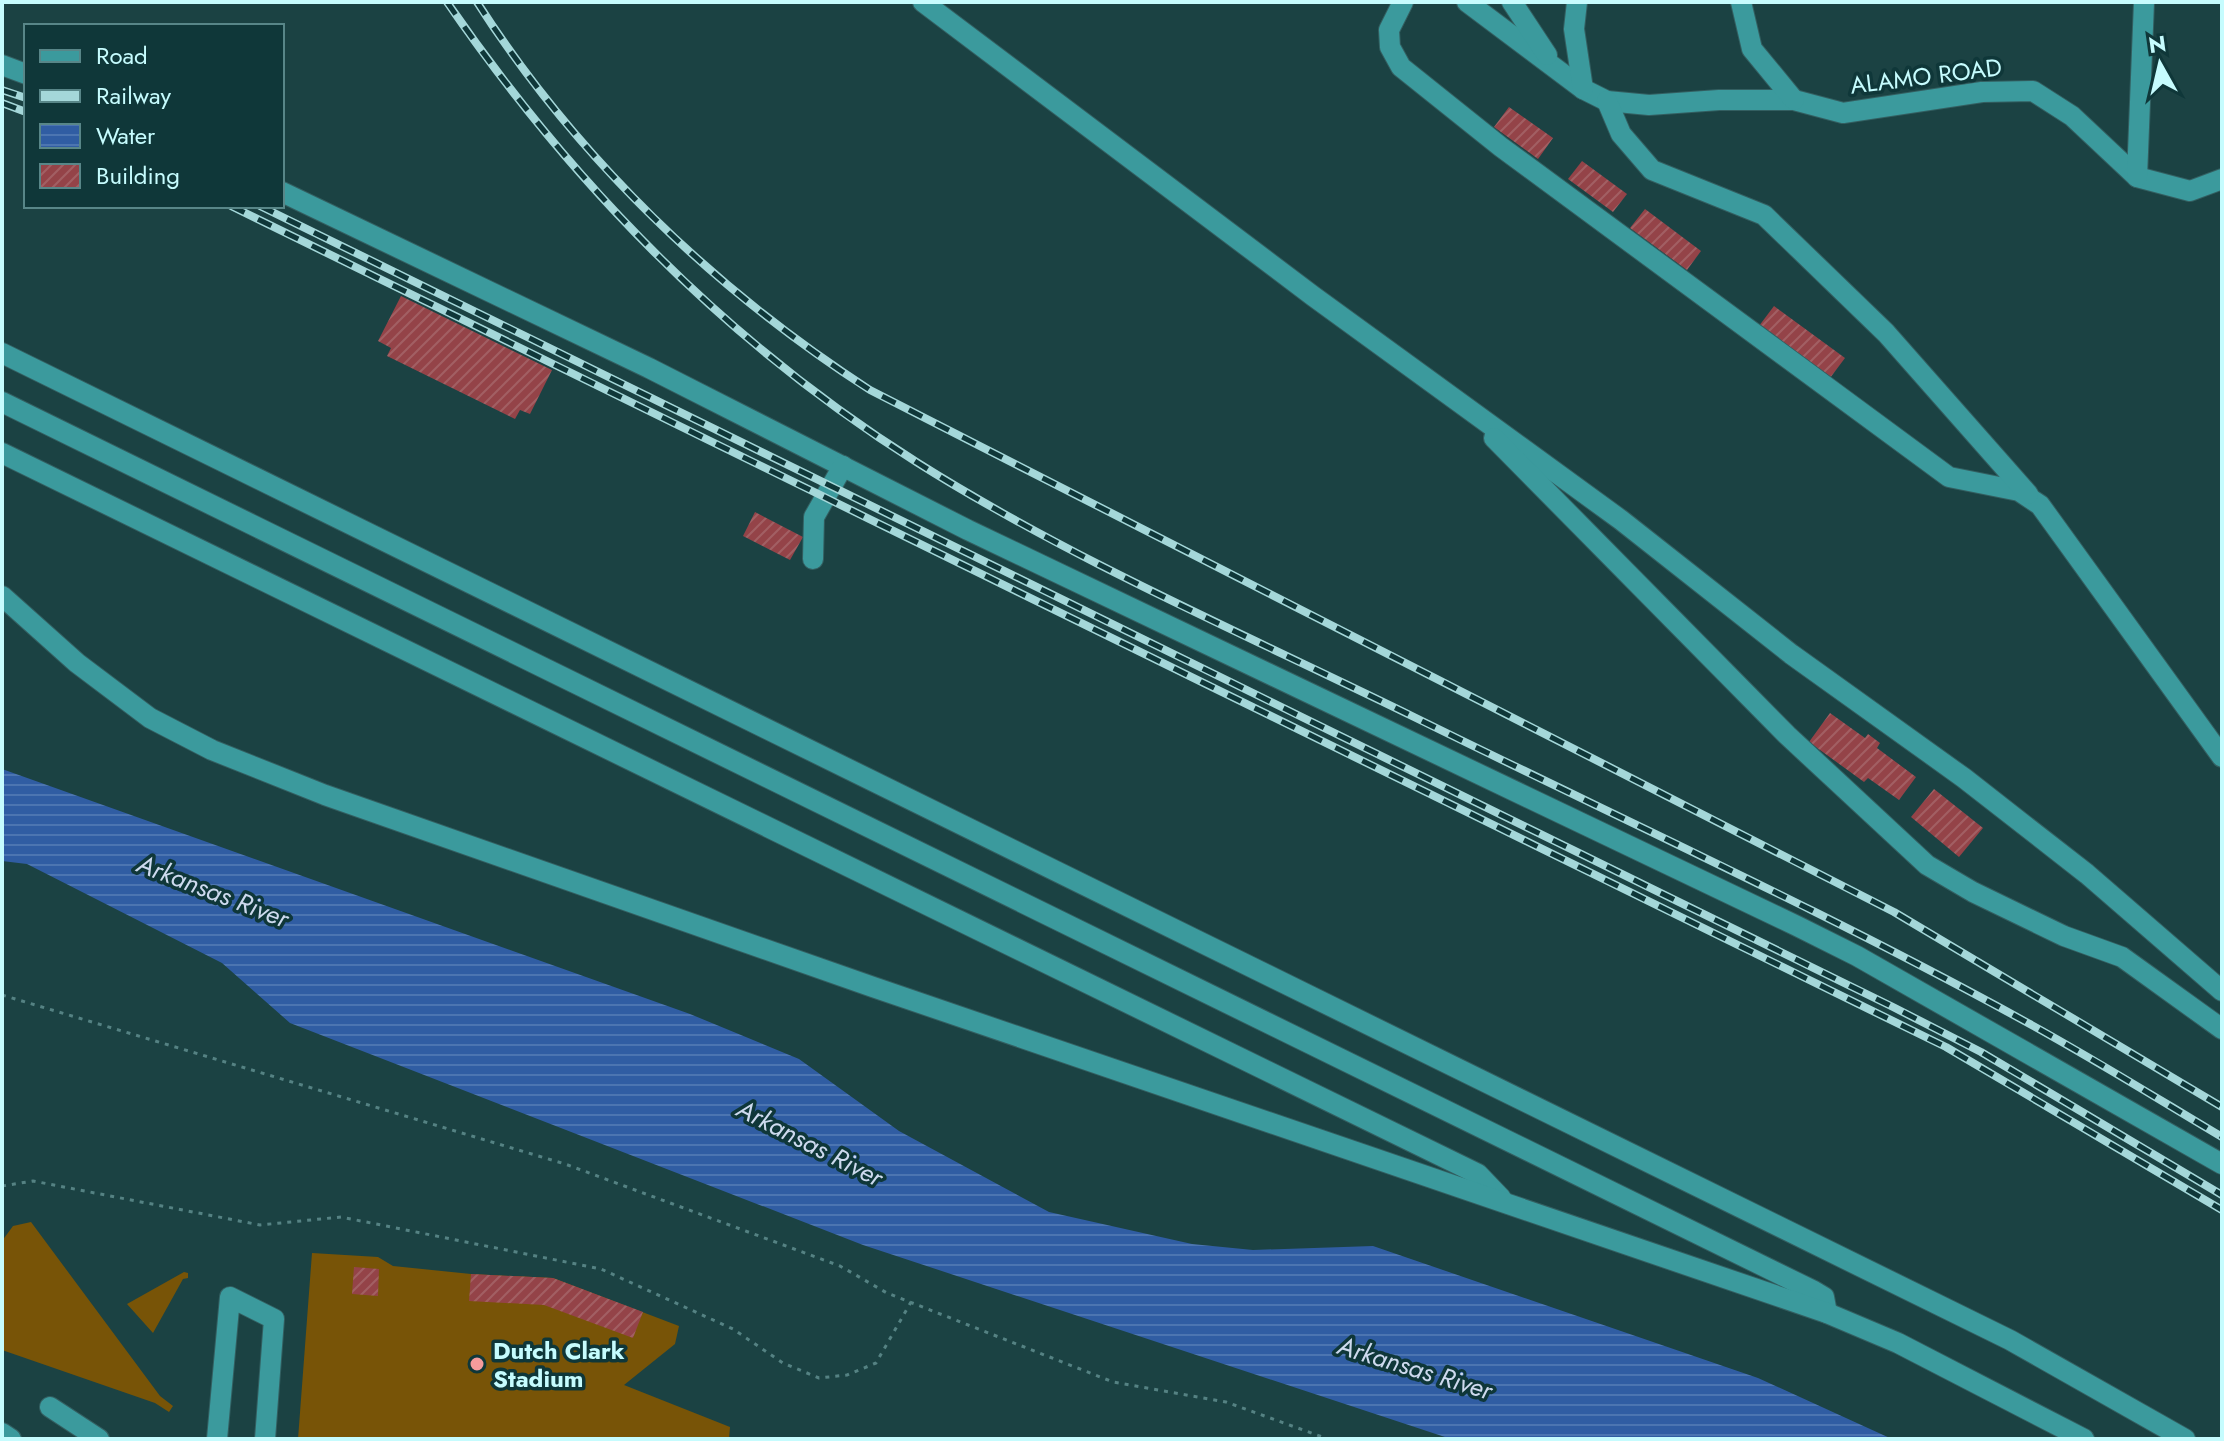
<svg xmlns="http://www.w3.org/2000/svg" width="2224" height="1441" font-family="Jost,sans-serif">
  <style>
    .grass { fill: #785407 }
    .water { fill: url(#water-rules) }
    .building { fill: url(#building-hatch) }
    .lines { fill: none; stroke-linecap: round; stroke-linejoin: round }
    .minor-casing { stroke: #335f61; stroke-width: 22 }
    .path { stroke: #558283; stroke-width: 3; stroke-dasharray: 4 6; stroke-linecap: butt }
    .minor { stroke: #3b9a9d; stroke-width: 20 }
    .rail-casing { stroke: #a4d7d9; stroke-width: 8 }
    .rail { stroke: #0f3739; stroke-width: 5; stroke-dasharray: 15; stroke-linecap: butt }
    .poi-dot { fill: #f59b9c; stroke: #0f3739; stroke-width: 3 }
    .labels { text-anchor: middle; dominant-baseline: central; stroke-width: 7; stroke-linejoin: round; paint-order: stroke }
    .street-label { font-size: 24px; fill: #c6fcfe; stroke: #0f3739 }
    .poi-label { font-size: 24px; font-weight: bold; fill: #c6fcfe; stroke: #0f3739; text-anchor: start }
    .water-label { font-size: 26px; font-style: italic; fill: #cddaee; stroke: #0f3739 }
  </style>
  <defs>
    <pattern id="water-rules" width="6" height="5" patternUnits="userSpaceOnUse" patternTransform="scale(2)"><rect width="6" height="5" fill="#305da3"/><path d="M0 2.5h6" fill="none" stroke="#4c75b1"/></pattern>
    <pattern id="building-hatch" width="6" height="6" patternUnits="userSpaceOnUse" patternTransform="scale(2)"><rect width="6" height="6" fill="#944348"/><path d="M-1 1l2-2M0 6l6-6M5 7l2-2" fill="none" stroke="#a25f63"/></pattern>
  </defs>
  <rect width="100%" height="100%" fill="#1b4243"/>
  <g class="grass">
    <polygon points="31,1222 160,1396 173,1406 169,1412 155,1403 2,1350 2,1241 13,1226"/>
    <polygon points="312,1253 378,1257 393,1266 471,1274 553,1278 679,1326 675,1344 624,1385 730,1427 729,1439 298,1439"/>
    <polygon points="184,1272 188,1273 188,1278 183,1279 153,1333 127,1304"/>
  </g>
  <polygon class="water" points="2,769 690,1014 799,1059 899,1131 1049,1212 1192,1244 1253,1250 1373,1246 1758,1378 1892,1439 1451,1439 863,1245 290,1023 222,963 27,864 2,861"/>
  <g class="building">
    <polygon points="1509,107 1553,138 1538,159 1494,127"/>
    <polygon points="1582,161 1627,194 1613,212 1568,179"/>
    <polygon points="1645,209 1701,251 1687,270 1630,228"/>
    <polygon points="401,296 552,370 530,414 520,410 515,419 387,356 391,348 378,341"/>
    <polygon points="1774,306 1845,358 1830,378 1759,326"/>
    <polygon points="755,512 803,537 790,560 743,536"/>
    <polygon points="1830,713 1865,738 1868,734 1880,743 1877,748 1916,777 1899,800 1868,778 1864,782 1809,742"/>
    <polygon points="1934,789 1983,828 1959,857 1911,817"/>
    <polygon points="354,1267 379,1269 378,1296 352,1294"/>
    <polygon points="471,1274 553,1278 643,1312 633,1338 544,1305 469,1301"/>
  </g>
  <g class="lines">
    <defs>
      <g id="minor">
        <polyline points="923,2 1313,296 1621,520 1791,654 1964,778 2087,874 2222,991"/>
        <polyline points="1403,2 1389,30 1390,47 1401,67 1501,147 1949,477 2019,491 2040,505 2222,757"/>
        <polyline points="1467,2 1583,89 1607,101 1649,105 1719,100 1794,100 1843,113 1982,92 2033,91 2072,116 2137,177 2190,191 2222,179"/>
        <polyline points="1512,2 1547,55"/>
        <polyline points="1577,2 1574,29 1583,89"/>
        <polyline points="1741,2 1752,49 1794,100"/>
        <polyline points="2,65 26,74"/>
        <polyline points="1607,101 1621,134 1652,170 1764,215 1886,333 2028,494"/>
        <polyline points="2137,177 2144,2"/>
        <polyline points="282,192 649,368 968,530 1797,926 1857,956 2222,1164"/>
        <polyline points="2,353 2010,1340 2185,1439"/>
        <polyline points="2,402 1814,1291 1824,1297 1827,1313"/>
        <polyline points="1494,438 1787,735 1927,865 1973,892 2064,936 2122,957 2222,1029"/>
        <polyline points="2,453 1478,1174 1501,1198"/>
        <polyline points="813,559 814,517 843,466"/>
        <polyline points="2,596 77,663 150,718 212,750 325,795 873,987 1827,1313 1898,1343 2084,1439"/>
        <polyline points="50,1407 99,1439"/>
        <polyline points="2,1433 11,1439"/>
        <polyline points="217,1439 230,1297 274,1319 265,1439"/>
      </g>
    </defs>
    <use href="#minor" class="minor-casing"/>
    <g class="path">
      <polyline points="2,995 565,1164 840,1266 887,1293 1113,1382 1226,1402 1328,1439"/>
      <polyline points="2,1186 33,1181 260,1225 341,1217 601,1269 733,1329 783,1363 819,1378 847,1375 876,1363 911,1302"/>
    </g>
    <use href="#minor" class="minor"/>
    <defs>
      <g id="rail">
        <path d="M447,2C573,185 729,344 918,463C1074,561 1249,636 1414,717C1619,818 1828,913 2028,1023C2094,1059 2158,1099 2222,1137"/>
        <path d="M477,2C577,158 715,290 870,390L1894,912L2222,1107"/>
        <polyline points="2,90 26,98"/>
        <polyline points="2,103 26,112"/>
        <polyline points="231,206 1946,1047 2222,1210"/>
        <polyline points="260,206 1893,1007 1981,1052 2222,1195"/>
      </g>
    </defs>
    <use href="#rail" class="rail-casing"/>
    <use href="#rail" class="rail"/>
  </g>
  <circle class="poi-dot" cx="477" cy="1364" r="8"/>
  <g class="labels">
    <g class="street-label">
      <text transform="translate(1926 76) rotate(-7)">ALAMO ROAD</text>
    </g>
    <g class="poi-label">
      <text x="493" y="1350">Dutch Clark<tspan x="493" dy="28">Stadium</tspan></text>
    </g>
    <g class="water-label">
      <text transform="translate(213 891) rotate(21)">Arkansas River</text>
      <text transform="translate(810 1143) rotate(27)">Arkansas River</text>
      <text transform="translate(1415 1368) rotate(17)">Arkansas River</text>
    </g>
  </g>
  <rect width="2224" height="1441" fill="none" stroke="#c6fcfe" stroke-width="8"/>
  <rect x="24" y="24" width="260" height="184" fill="#0f3739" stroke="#588688" stroke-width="2"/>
  <rect x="40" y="50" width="40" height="12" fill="#3b9a9d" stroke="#588688" stroke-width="2"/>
  <text x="96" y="64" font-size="24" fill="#c6fcfe">Road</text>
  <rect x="40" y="90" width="40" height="12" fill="#a4d7d9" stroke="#588688" stroke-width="2"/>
  <text x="96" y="104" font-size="24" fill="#c6fcfe">Railway</text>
  <rect x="40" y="124" width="40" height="24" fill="url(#water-rules)" stroke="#588688" stroke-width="2"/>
  <text x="96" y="144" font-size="24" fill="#c6fcfe">Water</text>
  <rect x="40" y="164" width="40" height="24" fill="url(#building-hatch)" stroke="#588688" stroke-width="2"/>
  <text x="96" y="184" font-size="24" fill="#c6fcfe">Building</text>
  <g transform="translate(2160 64) rotate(352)" stroke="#0f3739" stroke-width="6" paint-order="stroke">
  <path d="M0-6L14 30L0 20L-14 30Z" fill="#c6fcfe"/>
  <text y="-12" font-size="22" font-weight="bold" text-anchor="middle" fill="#c6fcfe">N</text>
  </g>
</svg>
